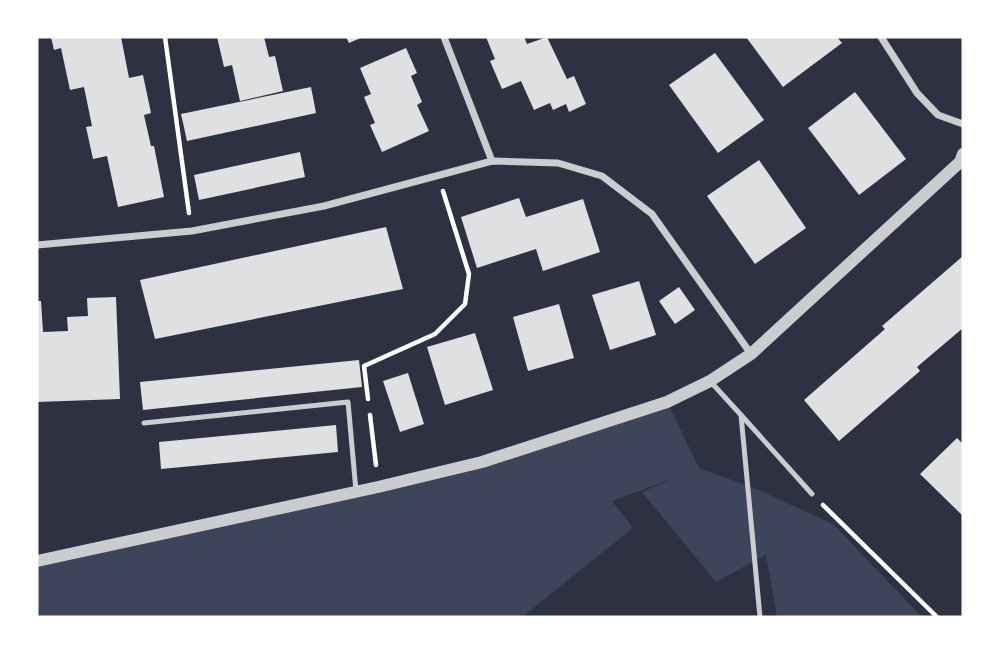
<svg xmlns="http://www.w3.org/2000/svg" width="1000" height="654" font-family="'PT Sans Narrow',sans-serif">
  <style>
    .green { fill: #3c4559 }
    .building { fill: #e0e0e3 }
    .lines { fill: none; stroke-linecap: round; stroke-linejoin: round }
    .path { stroke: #fff; stroke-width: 4.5 }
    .service { stroke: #caccd0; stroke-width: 5 }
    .minor { stroke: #caccd0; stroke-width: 7 }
    .tertiary { stroke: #caccd0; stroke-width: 12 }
  </style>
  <rect width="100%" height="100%" fill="#2d3142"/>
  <polygon class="green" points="667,402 699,468 761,491 833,524 922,617 777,617 766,555 716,582 642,492 677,477 612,501 633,528 522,617 37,617 37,561 378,487"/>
  <g class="building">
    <polygon points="51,37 121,37 129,78 143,75 151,113 144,115 151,146 154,146 164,197 118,207 107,156 93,159 86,127 92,126 84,87 70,90 61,48 54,50"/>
    <polygon points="217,37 264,37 269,57 275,56 283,91 240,101 232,65 224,67"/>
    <polygon points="346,37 363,37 349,43"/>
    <polygon points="486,37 524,37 527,44 547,37 567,79 574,76 586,104 569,112 566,104 553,110 550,103 534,110 521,81 502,89 490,61 495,59"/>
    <polygon points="746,37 837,37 842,43 783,87"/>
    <polygon points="406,48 417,73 411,76 422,102 417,105 429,131 382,152 370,125 375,123 364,97 371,94 360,68"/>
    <polygon points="715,53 764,120 718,153 669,85"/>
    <polygon points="311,87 316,113 187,141 181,114"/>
    <polygon points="855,92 906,159 859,195 808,128"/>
    <polygon points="300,152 305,177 199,200 194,175"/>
    <polygon points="759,160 806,228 755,264 707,196"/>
    <polygon points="519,198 526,217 583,199 600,252 543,271 536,249 477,268 461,217"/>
    <polygon points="386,227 403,289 155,339 140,280"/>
    <polygon points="963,256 963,328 917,367 920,371 839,441 804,400 885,329 882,326"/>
    <polygon points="639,281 656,335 610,350 592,295"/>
    <polygon points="679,287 695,310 675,324 659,301"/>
    <polygon points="116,297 120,399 37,402 37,301 41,301 43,332 68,331 67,317 88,316 87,298"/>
    <polygon points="559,304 574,358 528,371 513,317"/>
    <polygon points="475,333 493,390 445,405 427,347"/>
    <polygon points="359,360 362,387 143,410 140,382"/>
    <polygon points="408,373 424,424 400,432 383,381"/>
    <polygon points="336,425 338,452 161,469 159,442"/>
    <polygon points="957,438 963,444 963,516 920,474"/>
  </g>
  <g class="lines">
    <g class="path">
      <polyline points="165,37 189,213"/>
      <polyline points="368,399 364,366 435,334 465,304 469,274 443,191"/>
      <polyline points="370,415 376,465"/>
      <polyline points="823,505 937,617"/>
    </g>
    <g class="service">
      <polyline points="710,381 741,415 760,617"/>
      <polyline points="741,415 812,494"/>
      <polyline points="144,423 348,402 356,491"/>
    </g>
    <g class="minor">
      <polyline points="444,37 492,161"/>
      <polyline points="881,37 917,93 938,115 963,124"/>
      <polyline points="37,245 192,231 324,206 492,161 558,163 602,176 652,214 751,354"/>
    </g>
    <polyline class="tertiary" points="37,561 378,487 482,462 667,402 710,381 751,354 960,162 963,154"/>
  </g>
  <rect width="1000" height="654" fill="none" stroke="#ffffff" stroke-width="77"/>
</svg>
